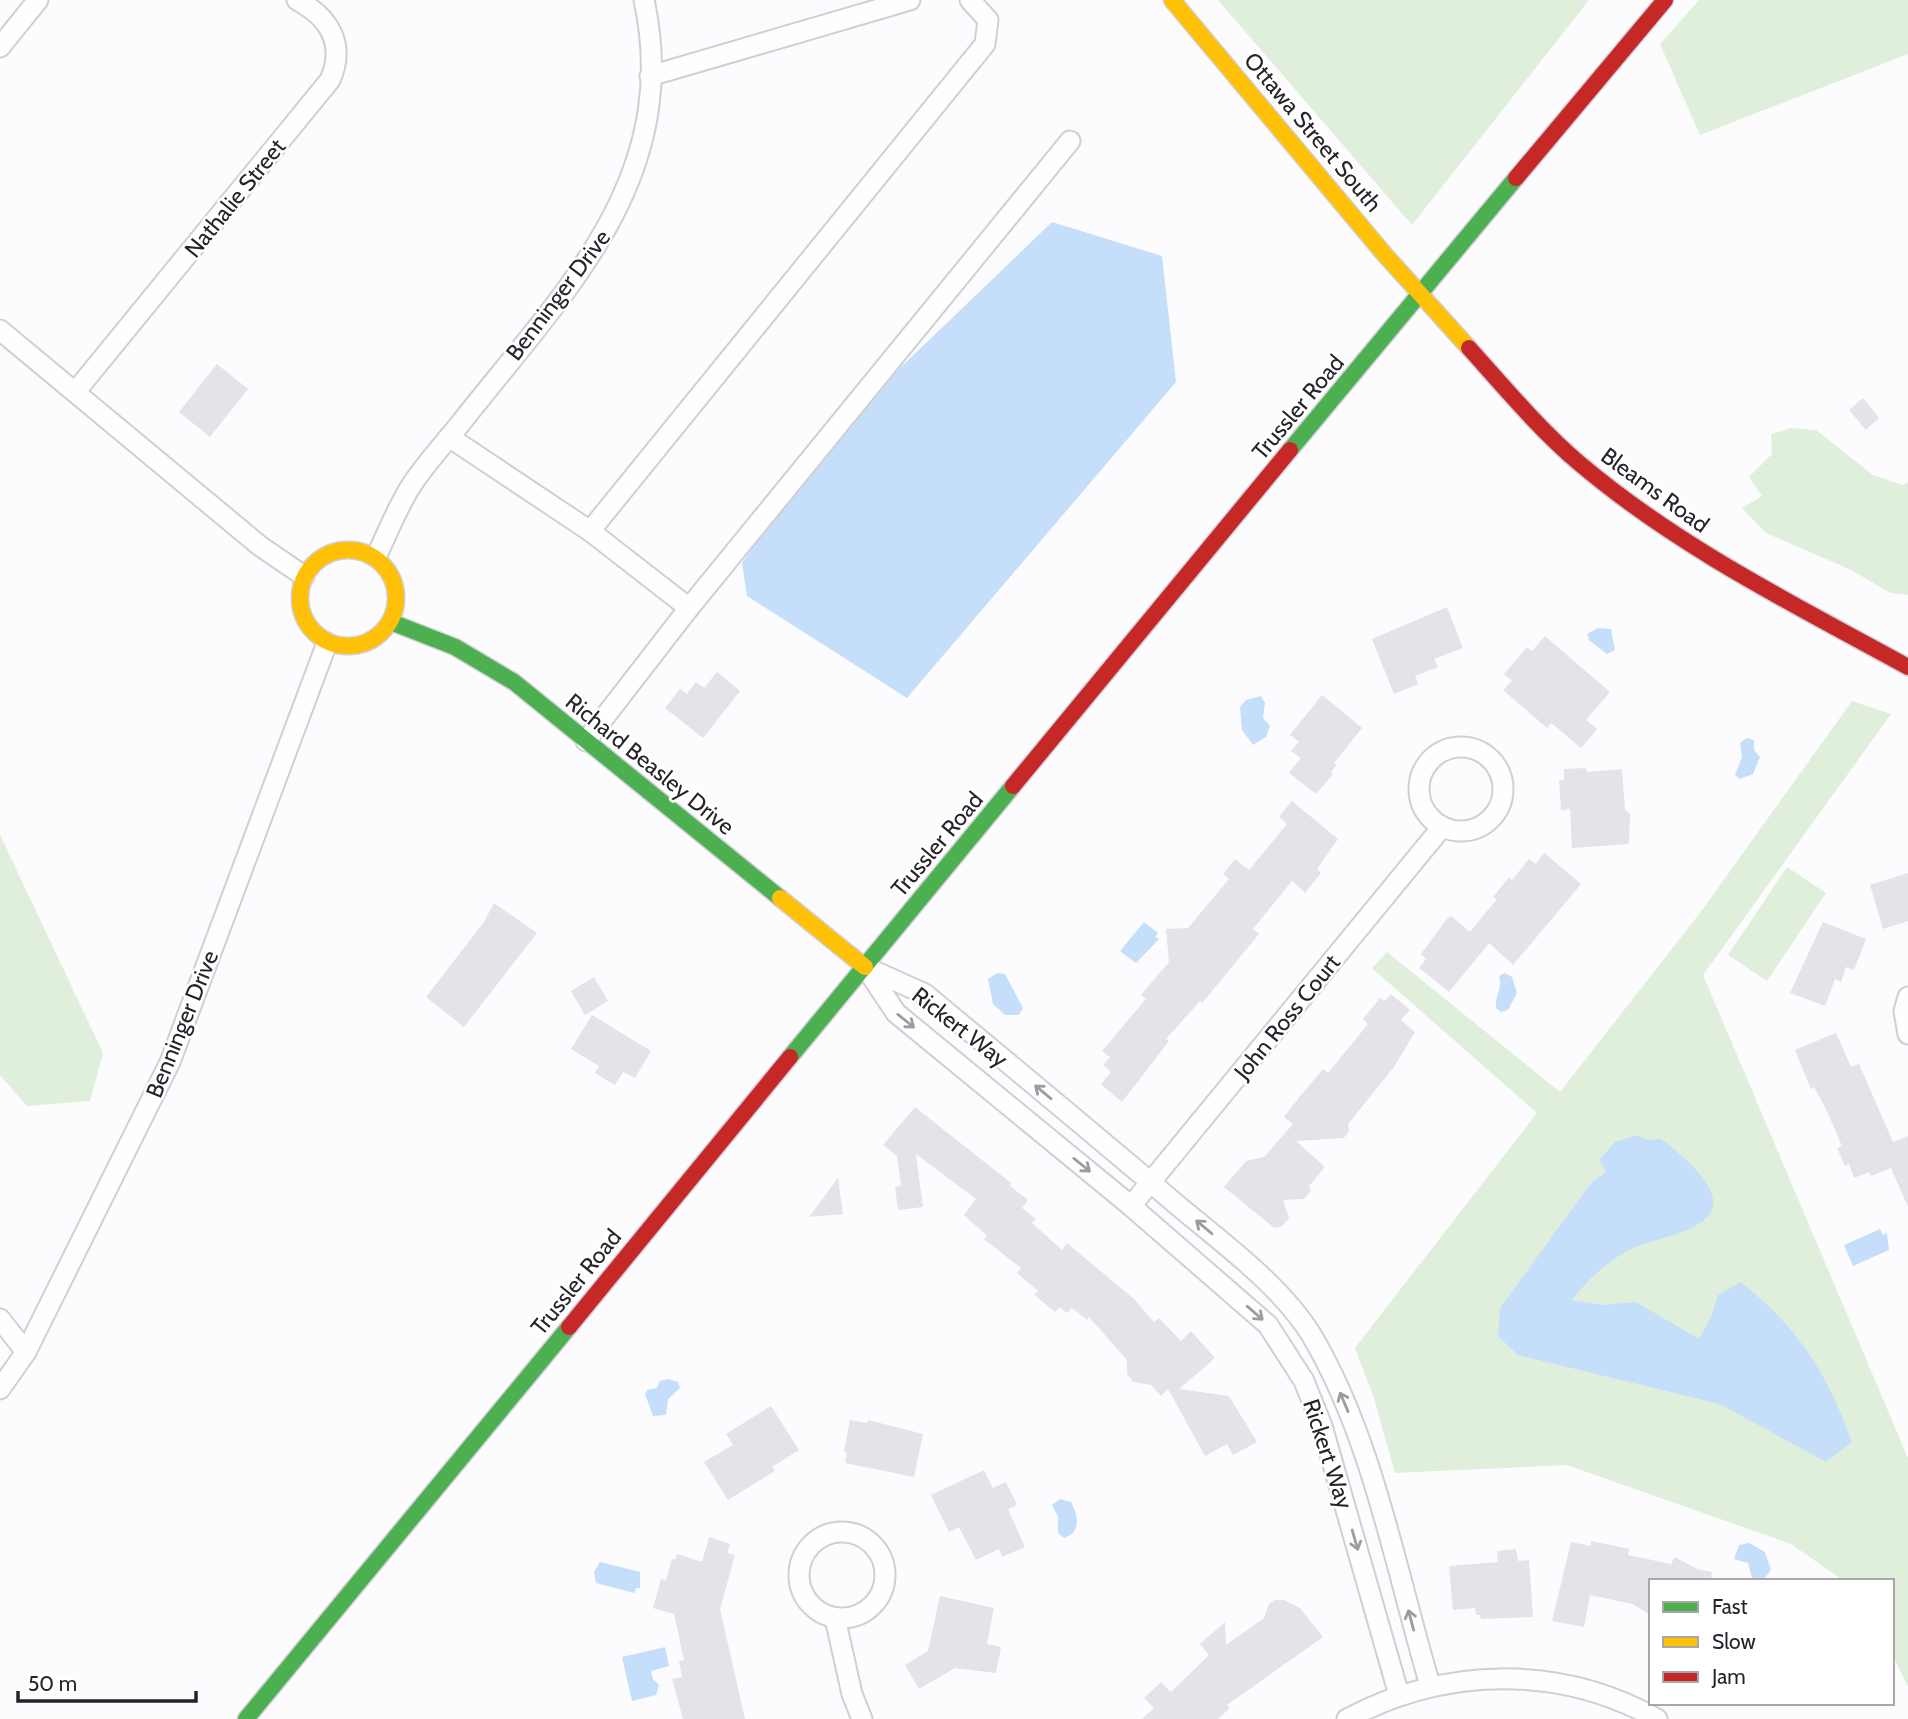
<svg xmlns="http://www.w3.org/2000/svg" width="1908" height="1719" font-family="Cabin,sans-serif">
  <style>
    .green { fill: #e0eedc }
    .water { fill: #c5defa }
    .building { fill: #e5e2e8 }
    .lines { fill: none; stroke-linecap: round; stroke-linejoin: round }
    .street-casing { stroke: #d1cfd5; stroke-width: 23 }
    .fast-casing { stroke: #d1cfd5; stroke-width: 19 }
    .slow-casing { stroke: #d1cfd5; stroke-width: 19 }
    .jam-casing { stroke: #d1cfd5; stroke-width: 19 }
    .street { stroke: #fffeff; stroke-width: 19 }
    .fast { stroke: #4caf50; stroke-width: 16 }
    .slow { stroke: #ffc107; stroke-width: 16 }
    .jam { stroke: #c62828; stroke-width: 16 }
    .oneway { stroke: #9e9ba0 }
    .labels { text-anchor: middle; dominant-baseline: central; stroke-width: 5; stroke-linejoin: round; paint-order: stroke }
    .street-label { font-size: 23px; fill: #27232b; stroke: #fff }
  </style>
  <rect width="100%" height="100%" fill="#fcfbfe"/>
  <g class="green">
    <polygon points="1218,0 1589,0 1412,225"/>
    <polygon points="1699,0 1908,0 1908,54 1700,135 1660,44"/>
    <polygon points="1791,428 1816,430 1873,475 1903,485 1908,482 1908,595 1891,593 1849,569 1766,533 1742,508 1762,496 1749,477 1772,454 1771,434"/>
    <polygon points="1852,701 1891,714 1703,975 1908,1458 1908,1687 1892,1654 1892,1581 1844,1581 1791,1544 1567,1465 1395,1473 1373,1395 1355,1348 1537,1113 1372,968 1387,952 1560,1092 1703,909"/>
    <polygon points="0,835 103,1053 90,1101 27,1106 0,1075"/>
    <polygon points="1787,867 1826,893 1767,981 1728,955"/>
  </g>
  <g class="water">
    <polygon points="1052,222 1162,256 1176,382 907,698 747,596 742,563 828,437"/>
    <polygon points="1598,628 1611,629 1615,650 1607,654 1589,640 1587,634"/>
    <polygon points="1261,696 1265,703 1263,718 1270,726 1266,737 1253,745 1242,730 1240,707 1246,700"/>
    <polygon points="1747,738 1754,740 1754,750 1760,757 1753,774 1740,779 1735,775 1742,757 1740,743"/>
    <polygon points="1144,922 1158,933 1155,937 1159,939 1136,963 1120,951"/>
    <polygon points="997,973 1005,974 1023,1008 1019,1015 1005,1015 993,1004 988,979"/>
    <path d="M1505,973L1512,977L1517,993L1508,1010L1501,1012L1496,1008C1495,996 1503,987 1499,976Z"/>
    <path d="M1638,1135L1647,1140L1661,1139C1680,1154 1736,1196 1703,1221C1684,1235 1654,1239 1633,1248C1611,1258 1586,1281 1572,1300L1603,1305L1636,1302L1699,1339L1711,1317L1718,1295L1741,1282C1799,1329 1826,1371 1852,1442L1826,1462L1720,1404L1518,1355L1498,1336L1500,1308L1592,1182L1606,1172L1599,1160L1615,1142Z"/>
    <polygon points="1880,1229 1883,1235 1887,1233 1889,1250 1853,1266 1844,1245"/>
    <polygon points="668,1379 678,1382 680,1388 668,1399 666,1415 653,1416 645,1394 647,1390 657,1388 660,1381"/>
    <path d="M1060,1499L1071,1502C1078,1515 1082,1532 1064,1538L1058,1533V1517L1052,1505Z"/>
    <polygon points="1749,1543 1765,1552 1771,1570 1764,1579 1752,1578 1748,1563 1734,1559 1739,1545"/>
    <polygon points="600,1562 640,1572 640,1588 636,1588 634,1593 596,1583 594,1572"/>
    <polygon points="665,1647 669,1666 651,1671 653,1679 659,1685 656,1695 632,1701 622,1657"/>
  </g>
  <g class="building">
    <polygon points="217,364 248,389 210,437 179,412"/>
    <polygon points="1863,398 1879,418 1866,430 1849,410"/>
    <polygon points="1447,607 1463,648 1434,659 1438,667 1415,676 1418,684 1394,694 1372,639"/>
    <polygon points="1545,636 1610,692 1586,720 1597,729 1581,748 1551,723 1547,728 1503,690 1512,681 1504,674 1527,647 1532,651"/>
    <polygon points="717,672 740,691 703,738 665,708 680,689 687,694 696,682 704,688"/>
    <polygon points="1322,695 1362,728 1334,763 1337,765 1331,772 1333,774 1316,794 1289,773 1301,758 1291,751 1299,742 1290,735"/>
    <polygon points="1586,768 1587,772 1622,769 1625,810 1630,814 1629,844 1572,848 1570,809 1561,810 1559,780 1564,780 1564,769"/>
    <polygon points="1292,801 1338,839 1317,869 1321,873 1305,893 1292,881 1253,929 1259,934 1202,1003 1200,1001 1166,1039 1169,1041 1122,1102 1101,1084 1111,1072 1103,1065 1110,1057 1102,1051 1146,999 1141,995 1169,962 1166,929 1188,928 1229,879 1223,874 1235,859 1249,870 1287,824 1279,817"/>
    <polygon points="1544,853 1581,884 1513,965 1489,943 1449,992 1419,968 1426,959 1421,954 1446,920 1451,916 1470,932 1497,899 1493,897 1509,877 1512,880 1529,859 1536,864"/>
    <polygon points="1908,873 1908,921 1883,929 1870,885"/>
    <polygon points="494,903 537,933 464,1027 426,997 484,922"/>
    <polygon points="1823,922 1866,939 1854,970 1846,967 1841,982 1835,979 1825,1006 1790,993"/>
    <polygon points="594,977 608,1001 585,1015 571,991"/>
    <polygon points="1391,994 1410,1010 1401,1020 1415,1032 1394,1067 1348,1124 1349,1131 1344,1138 1296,1141 1325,1167 1309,1186 1311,1191 1304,1199 1283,1200 1289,1218 1282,1226 1274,1228 1224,1187 1246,1161 1264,1157 1293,1124 1284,1117 1301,1095 1323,1069 1328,1073 1368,1024 1363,1019 1380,998 1385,1001"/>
    <polygon points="592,1015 651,1051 635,1078 623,1072 615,1085 595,1073 599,1066 571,1049"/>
    <polygon points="1836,1033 1851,1067 1859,1064 1893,1142 1908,1136 1908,1207 1891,1168 1871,1176 1869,1172 1854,1178 1849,1164 1845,1166 1837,1148 1842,1146 1826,1109 1814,1087 1811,1089 1795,1050"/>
    <polygon points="915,1107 1011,1183 1010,1186 1028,1200 1022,1208 1036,1219 1032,1223 1062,1250 1067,1243 1134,1299 1154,1322 1159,1318 1181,1341 1191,1331 1215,1358 1179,1389 1229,1396 1257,1442 1233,1455 1227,1444 1205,1456 1168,1389 1161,1396 1151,1385 1133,1382 1127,1374 1127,1360 1089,1317 1087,1320 1072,1308 1067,1313 1060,1307 1055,1312 1034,1295 1038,1291 1017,1273 1021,1268 984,1239 987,1236 964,1215 976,1199 916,1154 923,1207 898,1210 895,1187 901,1186 897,1156 883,1145"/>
    <polygon points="838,1178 843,1214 809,1217"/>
    <polygon points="771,1406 799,1450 772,1467 775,1471 728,1500 704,1462 733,1445 726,1434"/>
    <polygon points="850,1420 867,1423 868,1420 923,1434 914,1477 845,1463 847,1453 844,1452"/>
    <polygon points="984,1470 993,1488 1006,1482 1017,1505 1008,1509 1025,1547 1002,1557 999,1549 976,1560 959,1527 949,1532 931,1495"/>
    <polygon points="709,1537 730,1544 727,1553 735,1555 720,1609 745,1719 683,1719 672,1679 682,1677 679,1661 684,1660 674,1614 653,1608 661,1579 666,1580 672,1559 675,1560 677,1554 702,1562"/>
    <polygon points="1591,1541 1629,1549 1628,1555 1671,1564 1675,1557 1697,1569 1712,1572 1711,1577 1718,1581 1651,1581 1651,1615 1632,1604 1590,1595 1584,1627 1552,1621 1571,1542 1590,1546"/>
    <polygon points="1516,1549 1518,1561 1529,1560 1533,1617 1481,1619 1480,1615 1476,1615 1475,1608 1453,1610 1449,1566 1498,1562 1497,1551"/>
    <polygon points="940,1596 994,1608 987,1644 1001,1647 996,1673 955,1668 919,1689 905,1665 928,1651"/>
    <polygon points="1275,1600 1284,1600 1300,1608 1323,1637 1227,1705 1230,1708 1218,1719 1142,1719 1154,1708 1144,1698 1161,1682 1171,1692 1209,1655 1200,1644 1225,1622 1226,1645 1264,1618 1269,1604"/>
  </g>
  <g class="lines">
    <defs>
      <g id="street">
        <polyline points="0,47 38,0"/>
        <polyline points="650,76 910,0"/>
        <polyline points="0,330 260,546 304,576"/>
        <path d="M76,391L330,80C346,44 329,17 297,0"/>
        <polyline points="449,437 590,531 985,44 988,20 970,0"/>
        <path d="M376,557C387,534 397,508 411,486C425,464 444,444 460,424C561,295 683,180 644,0"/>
        <polyline points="689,608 1070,141"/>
        <polyline points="586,741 689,608 590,531"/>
        <circle cx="1461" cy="789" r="42"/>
        <path d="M865,967L925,994C1009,1064 1093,1133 1176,1204C1221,1242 1281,1285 1312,1336C1373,1439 1396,1571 1430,1685"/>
        <polyline points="866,968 896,1013 1131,1206 1268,1325 1304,1381 1322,1426 1399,1695"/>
        <polyline points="1908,997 1904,1011 1908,1034"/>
        <polyline points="1131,1206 1442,827"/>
        <polyline points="0,1319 26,1352"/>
        <polyline points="0,1389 26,1352 170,1062 327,643"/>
        <circle cx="842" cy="1575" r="43"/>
        <polyline points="835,1618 852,1694 862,1719"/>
        <path d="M1347,1719C1444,1667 1560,1664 1657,1719"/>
      </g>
      <g id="fast">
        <polyline points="1290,450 1516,178"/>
        <polyline points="391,622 455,647 514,682 780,898"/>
        <polyline points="790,1057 1013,786"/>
        <polyline points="246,1719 569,1327"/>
      </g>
      <g id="slow">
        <polyline points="1172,0 1385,255 1469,348"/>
        <circle cx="348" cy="598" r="48"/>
        <polyline points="780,898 865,967"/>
      </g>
      <g id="jam">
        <polyline points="1516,178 1665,0"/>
        <path d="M1469,348C1504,387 1539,429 1579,463C1678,547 1795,605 1908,667"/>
        <polyline points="1013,786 1290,450"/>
        <polyline points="569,1327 790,1057"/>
      </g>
    </defs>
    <use href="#street" class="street-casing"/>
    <use href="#fast" class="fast-casing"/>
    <use href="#slow" class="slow-casing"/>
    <use href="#jam" class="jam-casing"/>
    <use href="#street" class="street"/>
    <use href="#fast" class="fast"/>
    <use href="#slow" class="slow"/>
    <use href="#jam" class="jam"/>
  </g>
  <defs><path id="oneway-shaft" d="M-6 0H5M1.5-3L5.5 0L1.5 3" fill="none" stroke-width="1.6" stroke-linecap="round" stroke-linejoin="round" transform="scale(1.75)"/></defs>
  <g class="oneway">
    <use href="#oneway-shaft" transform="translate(906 1021) rotate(39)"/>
    <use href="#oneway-shaft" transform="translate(1043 1092) rotate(-140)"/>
    <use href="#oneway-shaft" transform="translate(1082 1165) rotate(39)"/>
    <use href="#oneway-shaft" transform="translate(1204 1227) rotate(-140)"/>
    <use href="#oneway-shaft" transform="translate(1255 1313) rotate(41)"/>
    <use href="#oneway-shaft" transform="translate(1344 1402) rotate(-113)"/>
    <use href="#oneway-shaft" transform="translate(1355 1540) rotate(74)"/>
    <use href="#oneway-shaft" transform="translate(1411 1620) rotate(-105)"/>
  </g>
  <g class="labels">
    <g class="street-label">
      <text transform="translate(1313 132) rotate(50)">Ottawa Street South</text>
      <text transform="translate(235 198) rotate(-51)">Nathalie Street</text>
      <text transform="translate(558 295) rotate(-53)">Benninger Drive</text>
      <text transform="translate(1298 407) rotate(-50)">Trussler Road</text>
      <text transform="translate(1655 490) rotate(36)">Bleams Road</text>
      <text transform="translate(650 764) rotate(39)">Richard Beasley Drive</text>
      <text transform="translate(937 844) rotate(-50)">Trussler Road</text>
      <text transform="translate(1287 1017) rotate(-51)">John Ross Court</text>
      <text transform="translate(182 1024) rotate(-68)">Benninger Drive</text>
      <text transform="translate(960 1027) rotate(38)">Rickert Way</text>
      <text transform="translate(576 1282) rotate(-51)">Trussler Road</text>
      <text transform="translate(1328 1454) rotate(72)">Rickert Way</text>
    </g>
  </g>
  <rect x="1649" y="1579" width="245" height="126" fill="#ffffff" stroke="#a9a7aa" stroke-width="2"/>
  <rect x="1663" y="1602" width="35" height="10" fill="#4caf50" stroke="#a9a7aa" stroke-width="2"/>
  <text x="1712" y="1614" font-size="21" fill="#27232b">Fast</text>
  <rect x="1663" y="1637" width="35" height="10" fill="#ffc107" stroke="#a9a7aa" stroke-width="2"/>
  <text x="1712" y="1649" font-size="21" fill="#27232b">Slow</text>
  <rect x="1663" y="1672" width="35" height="10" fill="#c62828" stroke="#a9a7aa" stroke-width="2"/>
  <text x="1712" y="1684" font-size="21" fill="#27232b">Jam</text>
  <path d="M18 1691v10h178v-10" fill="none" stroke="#27232b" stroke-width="3.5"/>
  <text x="28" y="1691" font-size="21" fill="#27232b" stroke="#ffffff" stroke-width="5" paint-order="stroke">50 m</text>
</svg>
